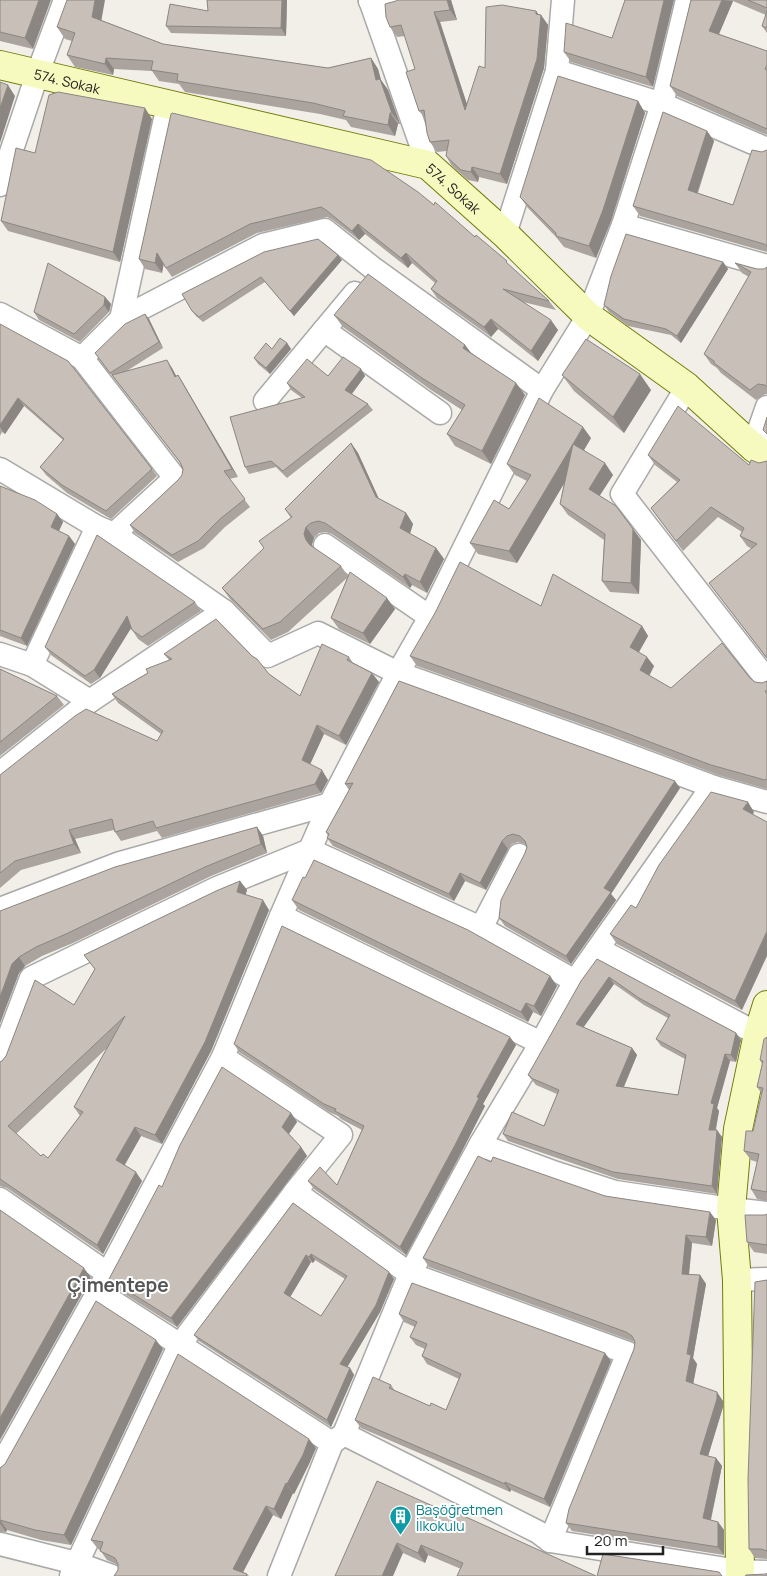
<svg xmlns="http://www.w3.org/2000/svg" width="767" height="1576" font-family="Manrope,sans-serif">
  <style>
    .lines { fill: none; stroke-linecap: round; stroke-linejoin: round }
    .street-casing { stroke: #a9a9a9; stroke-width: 25 }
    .secondary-casing { stroke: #707d05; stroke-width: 30 }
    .street { stroke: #fff; stroke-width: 22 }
    .secondary { stroke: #f7fabf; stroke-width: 28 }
    .wall { fill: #aba49e; fill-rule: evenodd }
    .shaded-wall { fill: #8b8681 }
    .building { fill: #c7bfb8; stroke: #8b8681; fill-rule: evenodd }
    .labels { text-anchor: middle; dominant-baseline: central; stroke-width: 4; stroke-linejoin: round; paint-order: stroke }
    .street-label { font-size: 14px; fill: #222; stroke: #fff }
    .culture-label { font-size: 14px; fill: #0d838f; stroke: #fff; text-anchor: start }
    .district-label { font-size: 19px; font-weight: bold; fill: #555; stroke: #fff }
  </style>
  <rect width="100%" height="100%" fill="#f2efe9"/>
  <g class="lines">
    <defs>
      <g id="street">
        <polyline points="370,0 428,165"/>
        <polyline points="370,1 396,0"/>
        <polyline points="557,71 662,104 767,149"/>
        <polyline points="0,185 37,75 65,0"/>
        <polyline points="623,225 767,266"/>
        <polyline points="505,234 557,71 563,0"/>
        <polyline points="0,314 82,358 175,478 114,534"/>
        <polyline points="121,319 263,245 325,230 374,269 542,390"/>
        <polyline points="324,330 440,413"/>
        <polyline points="82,358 121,319 168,105"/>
        <polyline points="687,387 622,494 767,680"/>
        <polyline points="265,401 355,293"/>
        <polyline points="753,447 767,407"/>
        <polyline points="0,469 97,527 114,534 224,611 268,656 318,633 398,673 607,747 714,787 767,802"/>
        <polyline points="325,545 430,617"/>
        <polyline points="0,654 32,665 90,701"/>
        <polyline points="32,665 97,527"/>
        <polyline points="0,773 90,701 224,611"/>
        <polyline points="0,909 120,863 330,804"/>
        <polyline points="281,916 541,1043"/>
        <polyline points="481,928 519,855"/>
        <polyline points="598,949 758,1034 767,1036"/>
        <polyline points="0,1060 31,978 217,888 310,850 481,928 575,981"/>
        <polyline points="480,1145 556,1173 615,1192 731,1209 767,1213"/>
        <polyline points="295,1192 410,1274 628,1353 550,1541"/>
        <polyline points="0,1199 107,1273"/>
        <polyline points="737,1280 767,1279"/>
        <polyline points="98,1292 332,1443"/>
        <polyline points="344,1434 538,1532 550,1541 739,1571 767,1572"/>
        <polyline points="0,1467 98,1292 223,1057 281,916 330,804 398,673 430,617 542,390 588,316 623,225 662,104 687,0"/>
        <polyline points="0,1544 76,1563 112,1576"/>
        <polyline points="71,1576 179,1346 295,1192 341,1135 223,1057"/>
        <polyline points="279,1576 332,1443 344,1434 410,1274 480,1145 541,1043 575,981 704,798 714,787"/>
      </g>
      <g id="secondary">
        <path id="s1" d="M0,65L428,165L505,234L588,316L687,387L753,447L767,457"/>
        <polyline points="740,1576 737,1280 731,1209 738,1129 758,1034 767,1005"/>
      </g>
    </defs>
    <use href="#street" class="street-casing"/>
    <use href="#secondary" class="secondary-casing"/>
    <use href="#street" class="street"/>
    <use href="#secondary" class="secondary"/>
  </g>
  <g class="wall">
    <polygon points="0,0 33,49 0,41"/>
    <polygon points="207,0 287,0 286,36 171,33 166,26 208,11"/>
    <polygon points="451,0 457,20 440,22 467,104 485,68 536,11 539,15 541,15 548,25 544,68 507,184 479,177 478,182 468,180 452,166 446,156 447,151 437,152 430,142 426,119 419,111 415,69 405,36 397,37 390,27 396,1"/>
    <polygon points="625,0 653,87 571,62 564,52 612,38"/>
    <polygon points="691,0 767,0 767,33 762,26 766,15 733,1 719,34 767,51 767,135 677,96 670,86"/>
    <polygon points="101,20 163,44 328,68 371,58 378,69 381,80 388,90 400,124 398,124 395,136 351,127 346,120 320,114 185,92 179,84 159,81 152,71 114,69 113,75 75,67 67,55 72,41 65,39 57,27"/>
    <polygon points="638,101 645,113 611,221 596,258 564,247 556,237 528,208 520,197"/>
    <polygon points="171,114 434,205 511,267 549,301 556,310 523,302 558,330 538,361 498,329 491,337 437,298 431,289 435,283 412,263 408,268 365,234 359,240 333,220 327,217 257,233 172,277 163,264 162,273 145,269 139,259"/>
    <polygon points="152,119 120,262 8,231 1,221 35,153"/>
    <polygon points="707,131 714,141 698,193 733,205 762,152 767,150 767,252 640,216 633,206"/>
    <polygon points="264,252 342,260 294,316 265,282 203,322 196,316 192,311"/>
    <polygon points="723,262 728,269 681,343 671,335 628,326 609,312 604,305"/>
    <polygon points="735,263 757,269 764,269 767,267 767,394 765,394 756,400 721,373 717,368 711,364 704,354 749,277 742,273"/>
    <polygon points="105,297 111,304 109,312 80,342 39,320 34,312"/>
    <polygon points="145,314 149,319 163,348 125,372 172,368 176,376 178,375 183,383 238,477 229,479 250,507 225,527 204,548 178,562 135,533 130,525 178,480 182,475 183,469 181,464 99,359"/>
    <polygon points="334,315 465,345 472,354 516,383 525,395 491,464 455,446 447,434 462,410 431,390 343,327"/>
    <polygon points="0,324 152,469 157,476 111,519 67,493 46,475 40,467 63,440 24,406 5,434 2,432 0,436"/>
    <polygon points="287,343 291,349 270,374 258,364 254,358 272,349"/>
    <polygon points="361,369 365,376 352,394 368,404 373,410 287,478 276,467 249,474 245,467 302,398 291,390 287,383"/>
    <polygon points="562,375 651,390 624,433 574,391"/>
    <polygon points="591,438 584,450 613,475 599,496 633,529 641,540 639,594 610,592 602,581 604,540 568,515 560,504 564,483 517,563 478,554 470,543 509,509 527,481 515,475 507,464"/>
    <polygon points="351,443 358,453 379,499 406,513 413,524 410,534 436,548 444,559 427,593 412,585 410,588 332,534 326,532 319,533 314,538 312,544 312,547 341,566 348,576 395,609 370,644 339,629 331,618 347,578 288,632 271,640 230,599 222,588 264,548 291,518 285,509"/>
    <polygon points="648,455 749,465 767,461 767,659 709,583 752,549 747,546 740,536 742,532 718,517 683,551 651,508 677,482 655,465"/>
    <polygon points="0,486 57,514 63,522 59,531 69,536 75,544 27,646 0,636"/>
    <polygon points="195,602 201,611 148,646 138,639 131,628 100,678 91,684 51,655 45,647"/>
    <polygon points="541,606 642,626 648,636 639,652 654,666 649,676 671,688 750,678 755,682 762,683 767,681 767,789 718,775 612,735 417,666 410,656"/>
    <polygon points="164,654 269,674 300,696 349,657 353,663 379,682 346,745 324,734 310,764 328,780 321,793 162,838 157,831 121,841 115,832 114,830 75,839 81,853 21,870 0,888 0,775 157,741 161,734 118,703 112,694 169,660"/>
    <polygon points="0,669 57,696 64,705 0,756"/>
    <polygon points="399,681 680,788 611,894 616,900 571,964 505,926 499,918 525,853 527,847 525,844 518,842 512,844 508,849 486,890 465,881 454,901 333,846 327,838 328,836 326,832 349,790 345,784"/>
    <polygon points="754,812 753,814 742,1010 617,944 610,934 636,908"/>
    <polygon points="257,827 263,836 267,853 211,876 73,943 42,956 25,966 19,973 0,1023 0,911"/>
    <path d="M240,881L247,890L245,894L269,910L211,1051L162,1144L141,1136L125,1165L142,1181L103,1254L7,1188L0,1186V1062L74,1005L95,969L84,955ZM107,1048L74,1107L80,1116L48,1158L41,1156L16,1134Z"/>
    <polygon points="292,900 550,976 557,986 541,1016 533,1012 528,1022 299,910"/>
    <path d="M597,959L736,1033L741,1040L736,1062L730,1061L717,1108L719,1111L716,1130L722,1137L717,1194L618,1179L508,1141L503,1134L544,1126L557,1094L536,1085L528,1075ZM614,984L644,1005L668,1018L656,1039L661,1046L685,1059L678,1095L624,1087L637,1055L632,1048L583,1027Z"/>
    <polygon points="767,1037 767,1201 757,1199 751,1189 757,1162 751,1160 744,1151 753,1131 762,1094 757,1087 762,1064 760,1060"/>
    <polygon points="234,1044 516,1045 483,1104 485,1106 460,1155 406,1255 314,1189 308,1181 337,1185 362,1130 341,1119 338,1116 329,1112 239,1052"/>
    <polygon points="291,1113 297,1122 289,1134 301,1147 307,1156 177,1327 115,1288 109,1279 162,1187"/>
    <polygon points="491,1162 605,1196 716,1220 712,1246 692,1243 689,1275 700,1275 706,1284 693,1358 697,1364 693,1384 723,1401 723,1407 708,1456 716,1458 722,1466 711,1520 718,1522 724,1530 724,1555 572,1531 566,1523 634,1349 635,1342 632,1341 429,1267 423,1258"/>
    <path d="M293,1203L394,1279L380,1312L347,1367L350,1368L354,1375L331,1427L199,1341L194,1335ZM315,1260L345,1279L321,1316L290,1297L311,1262L313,1263Z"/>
    <polygon points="767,1214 767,1254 754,1252 747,1242 765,1215"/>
    <polygon points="767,1280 767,1559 755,1558 749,1549"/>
    <polygon points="399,1314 611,1361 550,1507 511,1490 510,1492 361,1428 355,1420 391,1385 395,1391 430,1406 446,1410 459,1379 427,1364 422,1356 425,1349 416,1345 410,1337 415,1327 404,1322"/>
    <polygon points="163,1349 71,1545 41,1540 7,1530 6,1532 0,1532 0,1468"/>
    <polygon points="316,1448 309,1464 294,1494 293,1493 281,1519 273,1515 243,1572 247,1574 249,1576 114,1576 118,1570 118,1565 107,1560 100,1550 98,1549 91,1540"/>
    <polygon points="453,1515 596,1576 461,1569 428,1555 425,1563 403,1553 335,1576"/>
  </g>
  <g class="shaded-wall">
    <polygon points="39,0 51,0 33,49 25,38"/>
    <polygon points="95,0 105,0 100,28 92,17"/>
    <polygon points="282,0 287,0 286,36 281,28"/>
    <polygon points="447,0 451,0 457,20 450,10"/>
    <polygon points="664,0 674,0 653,87 646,77"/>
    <polygon points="722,0 733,1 716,41 709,31"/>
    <polygon points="536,11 541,18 541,15 548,25 544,68 507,184 500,174"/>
    <polygon points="434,12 440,22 472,120 465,110"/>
    <polygon points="106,58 114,69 113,75 105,64"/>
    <polygon points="371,58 378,69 381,80 388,90 400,124 392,113 376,80"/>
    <polygon points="8,85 15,96 0,143 0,108"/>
    <polygon points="638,101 645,113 611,221 596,258 589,246"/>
    <polygon points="145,108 152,119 120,262 113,252"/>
    <polygon points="390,113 398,124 395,136 388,125"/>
    <polygon points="707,131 714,141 695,199 688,190"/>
    <polygon points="472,167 479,177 478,182 471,172"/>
    <polygon points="358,224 365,234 359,240 352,231"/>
    <polygon points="157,253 164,263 162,273 155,263"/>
    <polygon points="406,253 412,263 408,268 401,258"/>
    <polygon points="338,255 342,260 294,316 290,311"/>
    <polygon points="723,262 728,269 681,343 677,336"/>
    <polygon points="105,297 111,304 109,312 104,305"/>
    <polygon points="145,314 149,319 163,348 159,342"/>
    <polygon points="491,319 498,329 491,337 484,327"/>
    <polygon points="551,320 558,330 538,361 531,351"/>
    <polygon points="287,343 291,349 270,374 266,368"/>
    <polygon points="465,345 474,357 463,348"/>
    <polygon points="167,360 172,368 181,385 175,377"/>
    <polygon points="361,369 365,376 350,396 345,390"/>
    <polygon points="640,374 651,390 624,433 613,417"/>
    <polygon points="178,375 183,383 238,477 232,469"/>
    <polygon points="516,383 525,395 491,464 482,451"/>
    <polygon points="18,398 24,406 5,434 0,427 0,425"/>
    <polygon points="583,427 591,438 581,455 573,444"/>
    <polygon points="351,443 358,453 383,508 376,497"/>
    <polygon points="573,444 581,455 517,563 509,551"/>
    <polygon points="605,463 613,475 597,500 589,489"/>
    <polygon points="406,513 413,524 408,539 400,528"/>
    <polygon points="57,514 63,522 57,535 51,527"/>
    <polygon points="306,527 314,538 312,544 313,551 306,540 304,534"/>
    <polygon points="633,529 641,540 639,594 631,583"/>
    <polygon points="69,536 75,544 27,646 21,638"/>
    <polygon points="436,548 444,559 427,593 420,582"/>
    <polygon points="405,574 412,585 410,588 403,577"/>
    <polygon points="387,598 395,609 370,644 363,633"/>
    <polygon points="127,616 133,625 100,678 94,670"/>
    <polygon points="642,626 648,636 636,657 630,647"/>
    <polygon points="647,657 654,666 647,680 640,670"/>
    <polygon points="372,673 379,682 346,745 339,736"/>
    <polygon points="317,725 324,734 308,769 302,760"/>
    <polygon points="322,770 328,780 321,793 315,784"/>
    <polygon points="675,781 680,788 611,894 616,900 571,964 566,956 604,888"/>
    <polygon points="748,802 754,812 750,819 743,809"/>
    <polygon points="257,827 263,836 267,853 261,844"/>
    <polygon points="69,830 75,839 81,853 74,844"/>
    <polygon points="502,841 508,849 486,890 480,883"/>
    <polygon points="460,873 465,881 454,901 449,894"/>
    <polygon points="240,881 247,890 244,901 237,892"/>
    <polygon points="263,900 269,910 211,1051 162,1144 155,1135"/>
    <polygon points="767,931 767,956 742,1010 735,1001"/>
    <polygon points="19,957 25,966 19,973 0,1023 0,997 12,964"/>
    <polygon points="550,976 557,986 541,1016 534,1006"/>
    <polygon points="609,977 614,984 581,1031 576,1024"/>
    <polygon points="526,1003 533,1012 528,1022 521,1012"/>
    <polygon points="736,1033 741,1040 736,1062 731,1055"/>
    <polygon points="510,1037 516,1045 483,1104 485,1106 460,1155 406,1255 400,1247 477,1097"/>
    <polygon points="632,1048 637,1055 621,1093 616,1086"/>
    <polygon points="725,1054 730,1061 717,1108 719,1111 714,1137 709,1130 711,1103"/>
    <polygon points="291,1113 297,1122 288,1135 282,1127"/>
    <polygon points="135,1127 141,1136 122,1169 116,1160"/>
    <polygon points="717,1130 722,1137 717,1194 712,1186"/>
    <polygon points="301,1147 307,1156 177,1327 171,1318"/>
    <polygon points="136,1172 142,1181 103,1254 97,1245"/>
    <polygon points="710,1212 716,1220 712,1246 706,1237"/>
    <polygon points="686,1235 692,1243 688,1283 682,1274"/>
    <polygon points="311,1254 315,1260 313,1263 309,1257"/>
    <polygon points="306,1255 311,1262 289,1299 284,1293"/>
    <polygon points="84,1268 91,1278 0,1440 0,1418"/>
    <polygon points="389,1272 394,1279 380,1312 345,1371 340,1364"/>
    <polygon points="700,1275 706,1284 693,1358 697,1364 692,1390 686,1381 687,1354"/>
    <polygon points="156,1340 163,1349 71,1545 64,1535"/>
    <polygon points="605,1353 611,1361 550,1507 544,1499"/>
    <polygon points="350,1368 354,1375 331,1427 327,1420"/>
    <polygon points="717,1392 723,1401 723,1407 706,1463 700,1454"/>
    <polygon points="309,1439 316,1448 309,1464 294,1494 287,1484"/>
    <polygon points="716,1458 722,1466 709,1527 703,1518"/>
    <polygon points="505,1482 511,1490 510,1492 505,1484"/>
    <polygon points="286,1483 293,1493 281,1519 274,1509"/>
    <polygon points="266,1506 273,1515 241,1576 233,1569"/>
    <polygon points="0,1520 7,1530 6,1532 0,1523"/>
    <polygon points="718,1522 724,1530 724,1555 718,1547"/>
    <polygon points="397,1543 403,1553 393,1576 382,1576"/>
    <polygon points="421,1545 428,1555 425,1563 418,1553"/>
  </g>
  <g class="building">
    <polygon points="0,0 39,0 25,38 0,32"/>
    <polygon points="67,0 95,0 92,17 163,44 328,68 371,58 376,80 380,79 392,113 390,113 388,125 343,116 345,111 313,103 177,81 178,74 151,70 153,61 106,58 105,64 67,55 75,33 57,27"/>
    <polygon points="207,0 282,0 281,28 166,26 170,4 208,11"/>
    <polygon points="397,0 447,0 450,10 434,12 465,110 479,66 485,68 486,7 502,5 536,11 536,14 541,15 537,59 500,174 472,167 471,172 461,170 446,156 449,140 430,142 427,133 424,110 419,111 406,72 415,69 401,25 390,27 386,17 385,4 396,1"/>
    <polygon points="625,0 664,0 646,77 564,52 566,23 612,38"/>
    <polygon points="691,0 722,0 709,31 767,51 767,65 765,69 767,70 767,129 670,86"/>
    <polygon points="748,0 767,0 767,8"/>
    <polygon points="767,11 767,28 762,26"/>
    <polygon points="558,76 638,101 603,210 589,246 556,236 556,233 520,197"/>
    <polygon points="0,82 8,85 0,108"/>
    <polygon points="58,92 145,108 113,252 1,221 16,148 35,153 49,95"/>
    <polygon points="663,112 707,131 688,190 733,205 752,150 762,152 767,150 767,246 764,244 633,206"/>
    <polygon points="172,113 371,160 418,192 434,205 435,202 475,237 476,235 507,261 506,262 549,301 503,289 551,320 531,351 491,319 484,327 431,289 437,281 406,253 401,258 358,224 352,231 326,210 321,207 250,224 166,268 157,253 155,263 139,259 171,114"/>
    <polygon points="626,234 723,262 677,336 666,329 624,319 604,305 611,276"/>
    <polygon points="318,239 338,255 290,311 261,277 199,317 192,311 182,294 264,252"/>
    <polygon points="48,263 105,297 104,305 74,334 34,312"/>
    <polygon points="735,263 757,269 764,269 767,267 767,387 765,385 758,384 750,390 714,363 714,361 704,354 751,272"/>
    <polygon points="368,274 465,345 463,348 516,383 482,451 447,434 465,405 422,378 334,315"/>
    <polygon points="145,314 159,342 110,373 95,353 125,324"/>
    <polygon points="0,324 68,361 152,469 106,511 62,485 40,467 64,439 18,398 0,425"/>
    <polygon points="280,338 287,343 266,368 254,358 266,343 272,349"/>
    <polygon points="586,339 640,374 613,417 562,375"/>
    <polygon points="343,357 361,369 345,390 368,404 283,471 271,461 245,467 230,417 305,397 287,383 307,359 328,376"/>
    <polygon points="167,360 175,377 178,375 232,469 224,471 245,499 220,519 198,541 172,555 130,525 178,480 182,475 183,469 180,462 112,375"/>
    <polygon points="539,398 583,427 573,444 605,463 589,489 616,506 633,529 631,583 602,581 605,534 560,504 573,444 509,551 470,543 494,500 509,509 531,475 507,464"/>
    <polygon points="678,406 749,465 751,460 759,463 767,461 767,658 709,583 757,544 740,536 744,528 711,507 676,541 651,508 680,480 648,455"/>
    <polygon points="767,417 767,434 763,430"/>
    <polygon points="351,443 376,497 406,513 400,528 436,548 420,582 405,574 403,577 325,523 318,521 311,523 306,527 304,534 306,540 310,545 341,566 280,622 263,629 222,588 264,548 259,541 292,517 285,509"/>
    <polygon points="0,486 35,500 57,514 51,527 69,536 21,638 0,630"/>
    <polygon points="97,535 195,602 142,637 132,630 127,616 94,670 85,676 45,647"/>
    <polygon points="460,562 541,606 553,574 642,626 630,647 647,657 640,670 671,688 722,643 750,678 755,682 762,683 767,681 767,691 765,691 767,694 767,779 765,780 711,765 605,725 410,656 435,613"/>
    <polygon points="350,572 387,598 363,633 331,618"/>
    <polygon points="216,619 252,656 257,659 269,674 300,696 322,644 349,657 347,660 372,673 339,736 317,725 302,760 322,770 315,784 156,828 153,821 115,832 112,819 69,830 74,844 15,861 0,873 0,775 75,716 86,709 157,741 163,731 112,694 148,673 146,669 172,659 164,654"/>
    <polygon points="0,669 57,696 0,742"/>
    <polygon points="399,681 675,781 604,888 611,892 566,956 499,918 501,900 525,853 527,847 525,841 520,836 513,834 507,836 502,841 480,883 460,873 449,894 327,838 329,834 326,832 353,783 345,784"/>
    <polygon points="711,792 748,802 743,809 767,822 767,931 735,1001 610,934 631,905 636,908 659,865"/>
    <polygon points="257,827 261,844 205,867 66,934 36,947 19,957 12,964 0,997 0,911 115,867"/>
    <polygon points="314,860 468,930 550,976 534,1006 526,1003 521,1012 292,900 303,877 305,878"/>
    <path d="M240,881L237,892L263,900L205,1042L155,1135L135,1127L116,1160L136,1172L97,1245L0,1179V1062L2,1061L6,1056L35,980L74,1005L95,969L84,955L216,891ZM125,1016L74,1107L83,1112L48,1158L43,1154L41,1156L8,1126Z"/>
    <polygon points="282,926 510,1037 477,1097 479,1098 454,1147 400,1247 308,1181 320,1167 337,1185 364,1126 335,1111 336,1109 324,1104 234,1044"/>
    <path d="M597,959L736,1033L731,1055L725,1054L711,1103L714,1104L709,1130H717L712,1186L613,1172L503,1134L512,1112L544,1126L559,1090L531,1078V1077L528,1075L581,981ZM609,977L639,998L670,1015L656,1039L686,1055L678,1095L616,1086L632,1048L576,1024Z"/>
    <polygon points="767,1037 767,1192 751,1189 759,1154 744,1151 746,1131 753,1131 763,1088 757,1087 763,1061 760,1060 764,1039"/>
    <polygon points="222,1067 291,1113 282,1127 301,1147 171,1318 109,1279 159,1185 162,1187 180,1145"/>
    <polygon points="478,1156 491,1162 493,1157 605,1196 710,1212 706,1237 686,1235 682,1274 700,1275 687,1354 691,1355 686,1381 717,1392 717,1399 700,1454 716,1458 703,1518 718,1522 718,1547 566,1523 569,1509 634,1349 635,1342 632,1336 626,1332 423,1258"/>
    <path d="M293,1203L389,1272L376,1305L340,1364L350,1368L327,1420L194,1335ZM311,1254L347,1276L321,1316L284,1293L306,1255L309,1257Z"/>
    <polygon points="0,1210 84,1268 0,1418"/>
    <polygon points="767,1214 767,1245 747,1242 745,1215 765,1215"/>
    <polygon points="767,1280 767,1551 761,1549 749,1549 748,1479 755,1282"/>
    <polygon points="412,1283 605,1353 544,1499 505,1482 505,1484 355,1420 373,1377 391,1385 389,1388 430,1406 431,1403 446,1410 461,1374 422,1356 427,1344 410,1337 417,1322 399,1314"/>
    <polygon points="96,1301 156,1340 64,1535 35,1530 0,1520 0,1521 0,1468 5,1464"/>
    <polygon points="178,1354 309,1439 303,1455 287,1484 286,1483 274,1509 266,1506 233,1569 247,1574 246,1576 114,1576 118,1570 118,1564 115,1558 100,1551 103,1542 91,1540"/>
    <polygon points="377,1481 453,1515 455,1512 596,1576 457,1576 463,1563 421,1545 418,1553 397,1543 382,1576 335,1576"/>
    <polygon points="603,1554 719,1572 722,1576 597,1576"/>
    <polygon points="767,1573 767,1576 745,1576 746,1575 766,1574"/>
  </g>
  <defs>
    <symbol id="building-pin" viewBox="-11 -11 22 30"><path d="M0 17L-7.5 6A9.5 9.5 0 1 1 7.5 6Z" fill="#0f9aa8" stroke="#fff"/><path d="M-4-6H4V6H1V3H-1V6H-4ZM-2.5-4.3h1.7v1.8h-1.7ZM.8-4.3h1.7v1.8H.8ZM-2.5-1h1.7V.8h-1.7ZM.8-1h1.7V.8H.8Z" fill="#fff"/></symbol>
  </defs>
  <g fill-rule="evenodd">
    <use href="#building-pin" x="388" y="1504" width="25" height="34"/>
  </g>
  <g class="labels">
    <g class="street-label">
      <text stroke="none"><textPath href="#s1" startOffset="69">574. Sokak</textPath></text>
      <text stroke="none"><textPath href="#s1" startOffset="474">574. Sokak</textPath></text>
    </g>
    <g class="culture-label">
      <text x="416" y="1509">Başöğretmen<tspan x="416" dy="16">İlkokulu</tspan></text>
    </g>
    <g class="district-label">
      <text x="118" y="1285">Çimentepe</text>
    </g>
  </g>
  <path d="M587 1546v8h76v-8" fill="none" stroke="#222222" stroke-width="2.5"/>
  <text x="594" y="1546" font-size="15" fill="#222222" stroke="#ffffff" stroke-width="4" paint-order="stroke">20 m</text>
</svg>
